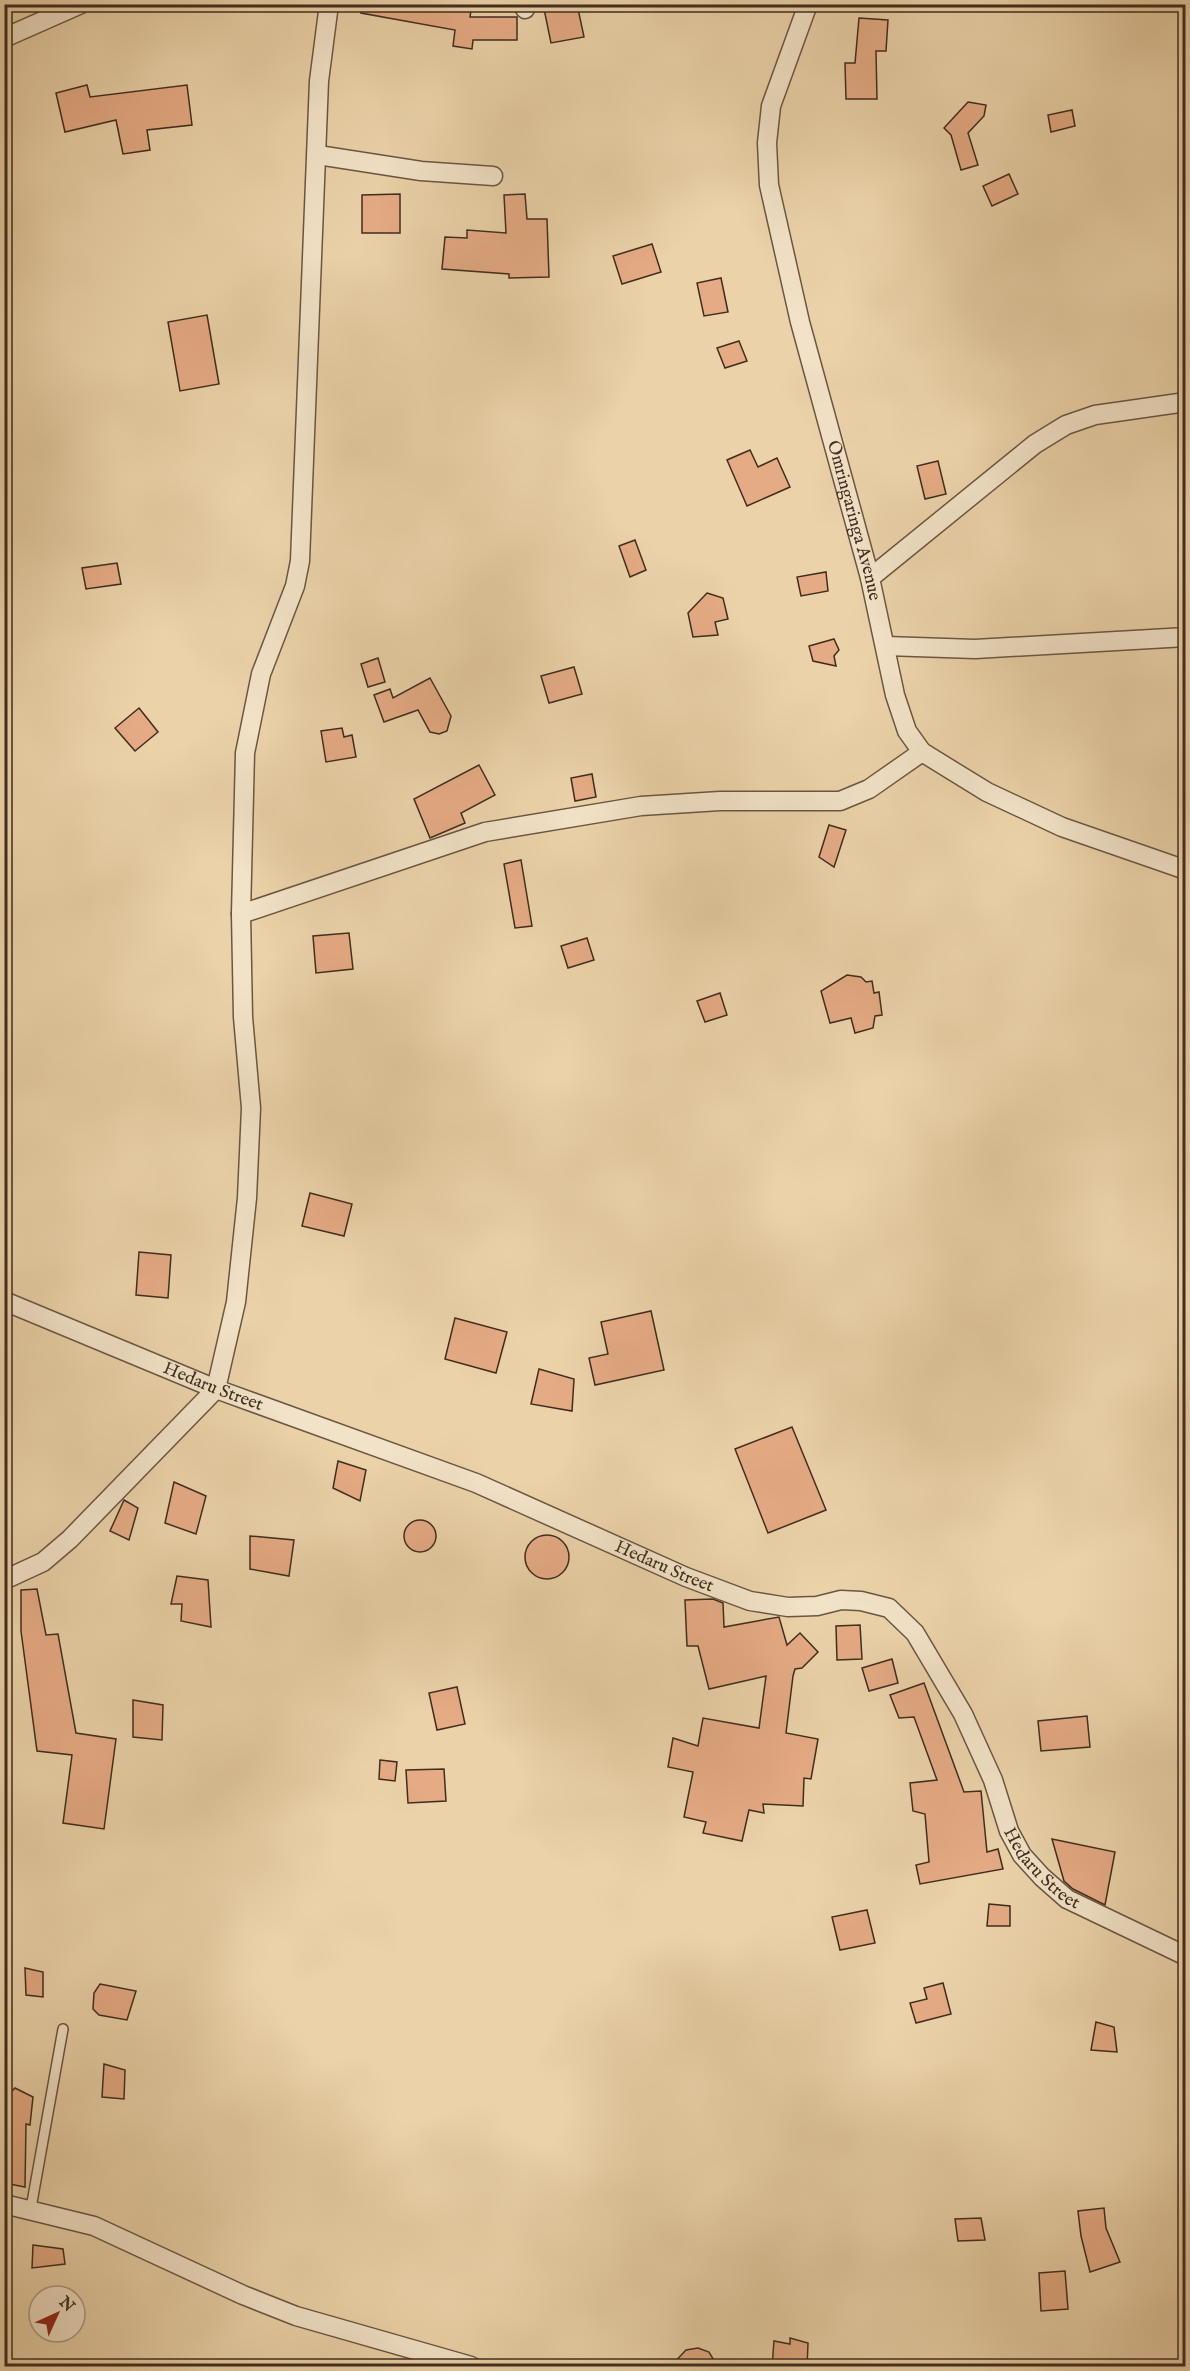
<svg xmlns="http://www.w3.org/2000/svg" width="1190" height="2371" font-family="'IM FELL English',serif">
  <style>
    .building { fill: #e5ab84; stroke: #402d1f; stroke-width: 1.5 }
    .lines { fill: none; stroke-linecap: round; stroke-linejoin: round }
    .lane-casing { stroke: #6b5642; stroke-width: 12 }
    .street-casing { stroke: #6b5642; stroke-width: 21 }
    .lane { stroke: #f2e2c7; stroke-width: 9 }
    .street { stroke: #f2e2c7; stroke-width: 18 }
    .labels { text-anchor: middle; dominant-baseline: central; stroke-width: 4.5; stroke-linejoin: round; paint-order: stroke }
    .street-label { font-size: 18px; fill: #402d1f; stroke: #f2e2c7 }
  </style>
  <rect width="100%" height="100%" fill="#ebd2a9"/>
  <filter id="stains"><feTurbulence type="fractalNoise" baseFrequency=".00333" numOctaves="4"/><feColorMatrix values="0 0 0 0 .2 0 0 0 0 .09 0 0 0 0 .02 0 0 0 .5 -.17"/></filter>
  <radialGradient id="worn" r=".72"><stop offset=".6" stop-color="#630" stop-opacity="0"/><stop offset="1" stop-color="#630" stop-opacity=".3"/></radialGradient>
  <g class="building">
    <polygon points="361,4 472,4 470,17 517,17 517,40 473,40 472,49 453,46 455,30 361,13"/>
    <polygon points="543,4 577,4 584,37 551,43"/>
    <polygon points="859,18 888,20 886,51 876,51 877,99 846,99 845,63 855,63"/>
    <polygon points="87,85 90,97 187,85 192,125 147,130 150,150 123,154 116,120 65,132 56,93"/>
    <polygon points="968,102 986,105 984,116 968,133 978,165 961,170 951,135 944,128"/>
    <polygon points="1072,110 1075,126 1051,132 1048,115"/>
    <polygon points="1009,174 1018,194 992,206 983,186"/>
    <polygon points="400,194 400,233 362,233 362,195"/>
    <polygon points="525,194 527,219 547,219 549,277 509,278 509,274 442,269 445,237 467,238 467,230 506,233 504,195"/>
    <polygon points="652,244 661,272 622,284 613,256"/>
    <polygon points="721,278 728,312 704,316 697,283"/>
    <polygon points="207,315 219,384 180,391 168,322"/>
    <polygon points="739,341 747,361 725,368 717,348"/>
    <polygon points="750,450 758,467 777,458 790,487 747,506 727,460"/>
    <polygon points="938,461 946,494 925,499 917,466"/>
    <polygon points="635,540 646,570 630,577 619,546"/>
    <polygon points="117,563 121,584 86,589 82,568"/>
    <polygon points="826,572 828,591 801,596 797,577"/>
    <polygon points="707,593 723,598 728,619 715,622 718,635 693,637 688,613"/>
    <polygon points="834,639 839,650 834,656 836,666 813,661 809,646"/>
    <polygon points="378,658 385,682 368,687 361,664"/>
    <polygon points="574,667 582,694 549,703 541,676"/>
    <polygon points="430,678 451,716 447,731 439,734 430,732 418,710 384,722 374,695 390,689 393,698"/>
    <polygon points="139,708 158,732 135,751 115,728"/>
    <polygon points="342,728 344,737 352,735 356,757 326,762 321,731"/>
    <polygon points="479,765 495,795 461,813 465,823 430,838 414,799"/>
    <polygon points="592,774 596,797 575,801 571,778"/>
    <polygon points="829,825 846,830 834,867 819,857"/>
    <polygon points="521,860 532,926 515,928 504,864"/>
    <polygon points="349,933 353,969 316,973 313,936"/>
    <polygon points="587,938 594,960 568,968 561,946"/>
    <polygon points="847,975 861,977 866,982 872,981 874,993 879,992 882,1015 875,1016 873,1028 855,1033 851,1018 830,1023 821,991"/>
    <polygon points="720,993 727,1015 705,1022 697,1001"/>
    <polygon points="310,1193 352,1204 344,1236 302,1226"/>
    <polygon points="139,1252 171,1255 168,1298 136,1295"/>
    <polygon points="651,1311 664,1370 595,1385 589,1358 608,1354 601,1322"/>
    <polygon points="455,1318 507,1332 496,1373 445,1359"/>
    <polygon points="539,1369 574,1379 572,1411 531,1404"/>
    <polygon points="792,1427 826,1510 768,1533 735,1449"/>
    <polygon points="338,1461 366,1470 360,1501 333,1488"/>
    <polygon points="174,1482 206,1496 196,1534 165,1523"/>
    <polygon points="124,1500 138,1508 129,1540 110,1531"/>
    <circle cx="420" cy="1536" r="16"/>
    <circle cx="547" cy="1557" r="22"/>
    <polygon points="250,1536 294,1540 289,1576 250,1569"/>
    <polygon points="177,1576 208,1580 211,1627 181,1621 182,1604 171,1604"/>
    <polygon points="37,1589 46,1635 58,1634 76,1733 116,1739 104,1829 63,1823 72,1755 37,1751 21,1631 21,1590"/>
    <polygon points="713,1599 723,1603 724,1627 779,1617 787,1645 800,1633 818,1652 802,1668 795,1669 793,1676 786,1733 818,1739 811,1779 804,1778 803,1806 763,1804 764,1813 749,1810 742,1841 703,1833 706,1822 684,1817 693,1772 668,1767 673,1738 698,1746 703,1718 759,1728 766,1676 709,1689 698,1646 687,1646 685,1600"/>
    <polygon points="860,1625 862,1659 837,1660 836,1626"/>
    <polygon points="892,1659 898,1683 869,1691 862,1668"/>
    <polygon points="924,1683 964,1792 981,1791 987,1852 998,1849 1003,1869 920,1884 916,1865 929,1862 925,1814 913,1811 910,1783 937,1780 914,1717 899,1718 890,1695"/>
    <polygon points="457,1687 465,1724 437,1730 429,1693"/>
    <polygon points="133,1700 163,1705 162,1740 133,1737"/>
    <polygon points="1087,1716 1090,1747 1041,1751 1038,1721"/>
    <polygon points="380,1760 397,1762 395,1781 379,1779"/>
    <polygon points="444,1769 446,1801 408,1803 406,1770"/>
    <polygon points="1052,1839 1115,1852 1105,1905 1073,1889 1064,1881"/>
    <polygon points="989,1904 1010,1906 1010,1926 987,1926"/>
    <polygon points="867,1910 875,1943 840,1950 832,1917"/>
    <polygon points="25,1968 43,1972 43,1997 26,1995"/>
    <polygon points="943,1983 951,2014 916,2023 910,2003 927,1999 924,1988"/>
    <polygon points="100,1984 136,1991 127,2020 99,2015 93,2009 94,1993"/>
    <polygon points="1096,2022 1114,2027 1117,2052 1091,2050"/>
    <polygon points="104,2064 125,2070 124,2099 102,2097"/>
    <polygon points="15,2088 33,2097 30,2125 26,2124 25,2187 4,2183 4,2099"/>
    <polygon points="1104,2208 1106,2228 1120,2262 1090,2272 1081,2236 1078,2211"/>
    <polygon points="981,2218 985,2240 958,2241 955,2219"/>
    <polygon points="33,2245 63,2249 65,2264 32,2268"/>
    <polygon points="1065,2271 1068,2309 1041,2311 1039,2273"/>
    <polygon points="790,2338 808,2343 807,2367 772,2367 774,2341 790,2344"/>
    <polygon points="698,2348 709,2352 718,2367 670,2367 686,2350"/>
  </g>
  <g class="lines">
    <defs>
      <polyline id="lane" points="31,2208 63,2029"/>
      <g id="street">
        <polyline points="523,4 525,9"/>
        <path id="s1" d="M808,4L771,106L767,143L769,185L800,322L870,578L895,695L907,731L922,752L987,792L1062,827L1186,870"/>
        <polyline points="4,38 81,4"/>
        <polyline points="318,155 421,171 493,176"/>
        <polyline points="870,578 1035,444 1066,425 1095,415 1186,402"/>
        <polyline points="886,646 975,649 1186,637"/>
        <polyline points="241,914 485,832 641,806 720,801 840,801 869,789 922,752"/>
        <path id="s2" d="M4,1301L216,1389L476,1483L686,1577L750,1601L788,1607L817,1606L841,1600L861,1601L889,1608L915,1633L963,1714L993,1780L1009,1831L1022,1855L1042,1877L1067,1899L1186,1956"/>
        <polyline points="4,1580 43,1562 70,1539 216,1389 236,1302 247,1198 251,1108 243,1017 241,914 245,753 261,674 295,586 300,561 319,81 329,4"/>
        <polyline points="4,2204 94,2226 243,2295 296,2316 471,2366"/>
      </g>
    </defs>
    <use href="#lane" class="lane-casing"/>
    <use href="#street" class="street-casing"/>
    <use href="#lane" class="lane"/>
    <use href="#street" class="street"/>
  </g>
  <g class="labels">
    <g class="street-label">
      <text stroke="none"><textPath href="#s1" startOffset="534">Omringaringa Avenue</textPath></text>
      <text stroke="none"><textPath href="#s2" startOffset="226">Hedaru Street</textPath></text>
      <text stroke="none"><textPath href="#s2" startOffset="712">Hedaru Street</textPath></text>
      <text stroke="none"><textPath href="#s2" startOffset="1252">Hedaru Street</textPath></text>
    </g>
  </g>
  <rect width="1190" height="2371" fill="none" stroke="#ebd2a9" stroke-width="24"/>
  <rect x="6" y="6" width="1178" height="2359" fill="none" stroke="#402d1f" stroke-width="3"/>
  <rect x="12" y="12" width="1166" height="2347" fill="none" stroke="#402d1f" stroke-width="1.5"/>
  <g transform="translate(57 2314) rotate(45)"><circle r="28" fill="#f2e2c7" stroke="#ab9a84" stroke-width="1.5"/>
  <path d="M0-4.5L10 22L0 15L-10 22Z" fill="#8f2418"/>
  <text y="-9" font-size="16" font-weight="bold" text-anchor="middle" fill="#402d1f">N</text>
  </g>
  <rect width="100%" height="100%" filter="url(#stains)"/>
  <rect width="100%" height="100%" fill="url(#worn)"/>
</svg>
